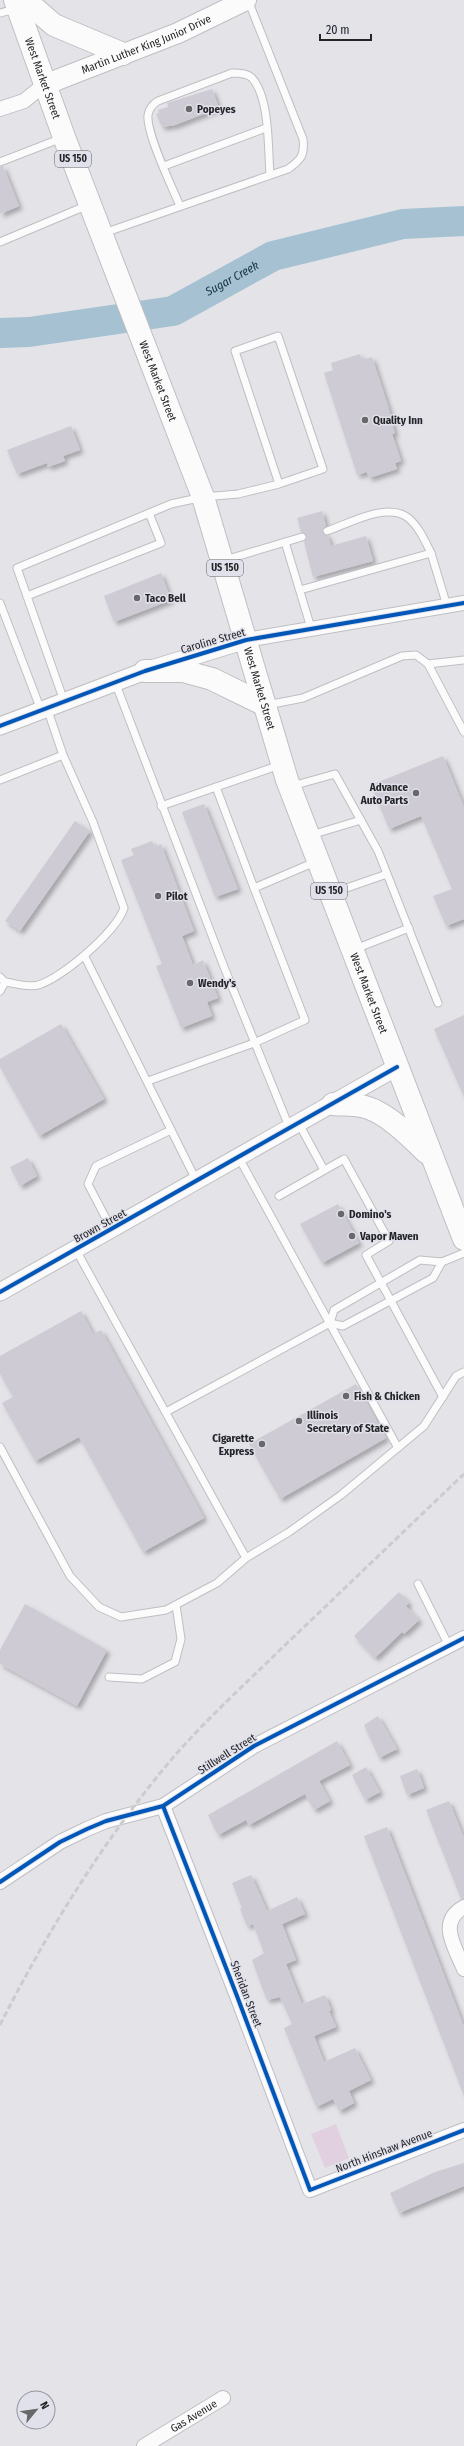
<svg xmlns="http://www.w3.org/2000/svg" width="464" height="2446" font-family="'Fira Sans Condensed',sans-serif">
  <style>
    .green { fill: #e1d1e0 }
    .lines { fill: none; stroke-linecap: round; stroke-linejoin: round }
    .river { stroke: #a5c1d2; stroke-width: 30 }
    .building { fill: #cecbd4; filter: url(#shadow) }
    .service-casing { stroke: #bfbfc3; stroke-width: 9 }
    .minor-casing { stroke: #bfbfc3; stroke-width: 16 }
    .tertiary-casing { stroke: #bfbfc3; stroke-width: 19 }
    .secondary-casing { stroke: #bfbfc3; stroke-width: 22 }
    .primary-casing { stroke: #bfbfc3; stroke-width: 24 }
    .service { stroke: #fbfbfc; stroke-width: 7 }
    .minor { stroke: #fbfbfc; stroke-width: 14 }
    .tertiary { stroke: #fbfbfc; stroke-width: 17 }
    .secondary { stroke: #fbfbfc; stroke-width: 20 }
    .primary { stroke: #fbfbfc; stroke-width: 22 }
    .rail { stroke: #cccccd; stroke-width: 3; stroke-dasharray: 6 3; stroke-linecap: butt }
    .cycleway-casing { stroke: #e0e1eb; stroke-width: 6 }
    .cycleway { stroke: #0057b8; stroke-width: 4 }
    .poi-dot { fill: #68686b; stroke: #e0e1eb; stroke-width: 1.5 }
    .labels { text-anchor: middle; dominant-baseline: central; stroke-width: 3; stroke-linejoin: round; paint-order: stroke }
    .shield { fill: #e0e1eb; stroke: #5d5d62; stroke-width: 1 }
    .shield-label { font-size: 10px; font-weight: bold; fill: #252528 }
    .street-label { font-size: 11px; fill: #252528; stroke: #e0e1eb }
    .poi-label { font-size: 11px; font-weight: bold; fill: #252528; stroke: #e0e1eb; text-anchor: start }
    .water-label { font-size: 12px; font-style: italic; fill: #134; stroke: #e0e1eb }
  </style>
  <defs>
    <filter id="shadow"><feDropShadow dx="3.5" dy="3.5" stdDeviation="2" flood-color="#0004"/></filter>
  </defs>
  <rect width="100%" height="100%" fill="#e3e3e8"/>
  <polygon class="green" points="336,2124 349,2158 325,2168 311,2134"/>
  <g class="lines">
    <path class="river" id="s1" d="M0,333L29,332L173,311L273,256L403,224L464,221"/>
  </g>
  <g class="building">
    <polygon points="212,89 219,108 175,125 162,127 156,114 159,113 158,110 168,107 167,103"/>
    <polygon points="3,166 19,206 0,214 0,167"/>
    <polygon points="360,354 362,360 372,357 388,406 395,434 392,434 401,461 395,463 397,469 369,478 367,472 357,475 324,373 333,370 331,363"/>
    <polygon points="71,426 80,450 63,456 65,461 48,467 47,463 17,474 7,450"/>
    <polygon points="322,511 326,526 322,532 328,536 331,546 366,536 373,561 313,577 304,542 307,536 301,532 297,518"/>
    <polygon points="161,573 171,600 114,622 104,596"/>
    <polygon points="443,756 464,807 464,919 446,926 433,896 452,889 421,816 389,829 371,785"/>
    <polygon points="204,804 238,889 215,897 182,812"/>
    <polygon points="75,821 90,831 20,931 5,921"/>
    <polygon points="152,841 155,847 161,844 194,931 182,936 193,965 203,960 218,998 207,1002 212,1016 181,1028 156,966 162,964 121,860 134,855 131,849"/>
    <polygon points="464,1015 464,1097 434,1029"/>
    <polygon points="61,1024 104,1099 39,1136 0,1067 0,1059"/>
    <polygon points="28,1158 37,1176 20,1186 10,1167"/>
    <polygon points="338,1204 359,1243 322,1263 300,1224"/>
    <polygon points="81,1311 93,1334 101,1330 204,1518 143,1552 79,1437 35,1461 2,1403 13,1397 0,1374 0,1356"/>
    <polygon points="356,1384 386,1438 280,1499 249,1444"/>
    <polygon points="399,1592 409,1603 406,1606 419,1620 404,1634 402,1632 375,1658 354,1636"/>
    <polygon points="25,1604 107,1650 77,1706 0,1664 0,1650"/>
    <polygon points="378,1716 397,1749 379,1758 364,1725"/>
    <polygon points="337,1741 350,1765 319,1781 330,1801 314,1810 305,1794 249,1825 246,1820 218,1835 208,1815"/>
    <polygon points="366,1767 380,1792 365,1800 352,1775"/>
    <polygon points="417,1769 424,1788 407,1795 400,1776"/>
    <polygon points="449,1801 464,1838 464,1899 461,1899 426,1810"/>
    <polygon points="387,1827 464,2027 464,2096 364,1836"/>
    <polygon points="251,1875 267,1911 297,1897 305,1914 282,1924 296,1960 286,1964 302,2004 325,1995 331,2010 329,2011 336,2027 314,2036 324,2062 355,2048 371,2080 349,2091 354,2103 339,2111 333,2099 316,2107 284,2028 292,2024 280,1997 267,2000 261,1985 252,1960 264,1953 253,1924 247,1926 240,1909 242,1908 232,1883"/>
    <polygon points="464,2163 464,2186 399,2213 390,2193 435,2172"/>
  </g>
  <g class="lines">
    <defs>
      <g id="service">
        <polyline points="0,13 15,9"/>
        <polyline points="0,162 62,138"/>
        <polyline points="164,166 266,128"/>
        <path d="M180,206C172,187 146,133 148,115C149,109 153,104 158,101L232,73C239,73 247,73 252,78C270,98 268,149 270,175"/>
        <path d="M104,233L288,169C301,160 305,155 303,139L248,0"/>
        <polyline points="0,242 88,205"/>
        <path d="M327,531C348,524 386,502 407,517C418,525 425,541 431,553"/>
        <polyline points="285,542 311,628"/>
        <polyline points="225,560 302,537"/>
        <polyline points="300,590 431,553 447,606"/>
        <polyline points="27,596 161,543 149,513"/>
        <polyline points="0,603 41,710"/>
        <polyline points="428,664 464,660"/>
        <polyline points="115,682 224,967 290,1129"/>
        <polyline points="64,701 17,568 171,504 203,497 238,494 279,484 323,469 278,336 235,351 279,484"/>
        <polyline points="267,705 303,698 402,656 416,655 428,664 464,732"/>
        <polyline points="0,780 63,755"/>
        <polyline points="292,786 335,774 378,851 438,1003"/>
        <polyline points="216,787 254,888"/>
        <polyline points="161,806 280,765"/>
        <polyline points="311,835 361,820"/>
        <polyline points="332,893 387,874"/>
        <polyline points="355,949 409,928"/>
        <polyline points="85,957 196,1180"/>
        <path d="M0,977L5,982C14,983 30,988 38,985C61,979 117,931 124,908L93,822L63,755L47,708"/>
        <polyline points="0,991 5,982"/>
        <polyline points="148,1081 254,1043 305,1020 254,888 315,862"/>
        <polyline points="299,1124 324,1170"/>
        <polyline points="239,1158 398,1448"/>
        <polyline points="279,1196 344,1159 389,1241 366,1255 443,1397"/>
        <polyline points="112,1230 88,1184 96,1166 171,1130"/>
        <polyline points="76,1250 246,1558 289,1532 341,1495 424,1426 456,1376 464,1372"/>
        <polyline points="330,1323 334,1310 420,1260 442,1262 464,1253"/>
        <polyline points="166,1412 330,1323 343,1326 433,1278 442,1262"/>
        <polyline points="0,1447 70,1576 99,1607 121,1617 166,1610 217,1583 246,1558"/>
        <polyline points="418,1584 449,1646"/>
        <polyline points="109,1677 142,1679 175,1662 181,1639 176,1605"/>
      </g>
      <g id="minor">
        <polyline points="0,109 24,101 44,85"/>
        <polyline points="246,640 464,603"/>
        <polyline points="163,1806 237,1996 310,2190 464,2130"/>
        <polyline points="0,1882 60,1842 87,1829 106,1821 163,1806 254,1746 464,1638"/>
        <path d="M464,1907C437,1922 455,1947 464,1969"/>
        <path id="s2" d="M144,2446L223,2398"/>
      </g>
      <g id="tertiary">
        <polyline points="0,726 145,671 246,640"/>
        <polyline points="0,1292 397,1067"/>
      </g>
      <g id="secondary">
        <path id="s3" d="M44,85L178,33L246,0"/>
      </g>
      <g id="primary">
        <path id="s4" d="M15,0L64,137L203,497L287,780L464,1239"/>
        <polyline points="25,0 54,25 123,54"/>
        <polyline points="145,671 183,671 212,679 265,705"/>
        <path d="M333,1104C342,1105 352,1104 361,1106C384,1110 410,1136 426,1152"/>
      </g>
    </defs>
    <use href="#service" class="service-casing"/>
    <use href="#minor" class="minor-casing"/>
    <use href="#tertiary" class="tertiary-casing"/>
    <use href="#secondary" class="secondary-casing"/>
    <use href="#primary" class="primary-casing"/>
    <use href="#service" class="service"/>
    <use href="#minor" class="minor"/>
    <use href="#tertiary" class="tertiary"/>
    <use href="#secondary" class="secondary"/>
    <use href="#primary" class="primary"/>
    <path class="rail" d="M0,2025C43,1940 93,1857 153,1782C191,1733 238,1691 282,1648C343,1590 403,1532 464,1474"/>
    <defs>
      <g id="cycleway">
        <polyline points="0,726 145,671 246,640 464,603"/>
        <polyline points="0,1292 397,1067"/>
        <polyline points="163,1806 237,1996 310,2190 464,2130"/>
        <polyline points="0,1882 60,1842 87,1829 106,1821 163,1806 254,1746 464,1638"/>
      </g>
    </defs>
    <use href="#cycleway" class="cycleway-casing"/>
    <use href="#cycleway" class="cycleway"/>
  </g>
  <g class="poi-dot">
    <circle cx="189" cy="109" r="4"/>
    <circle cx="365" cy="420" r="4"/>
    <circle cx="137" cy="598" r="4"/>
    <circle cx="416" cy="793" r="4"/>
    <circle cx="158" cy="896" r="4"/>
    <circle cx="190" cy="983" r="4"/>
    <circle cx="341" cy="1214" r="4"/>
    <circle cx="352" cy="1236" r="4"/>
    <circle cx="346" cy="1396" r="4"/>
    <circle cx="299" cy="1421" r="4"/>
    <circle cx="262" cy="1444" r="4"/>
  </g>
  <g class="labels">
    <g class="shield">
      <rect x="55" y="151" width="36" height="16" rx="3"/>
      <rect x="207" y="560" width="36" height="16" rx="3"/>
      <rect x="311" y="883" width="36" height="16" rx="3"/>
    </g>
    <g class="shield-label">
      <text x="73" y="159">US 150</text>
      <text x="225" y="568">US 150</text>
      <text x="329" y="891">US 150</text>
    </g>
    <g class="street-label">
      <text stroke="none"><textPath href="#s3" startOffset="110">Martin Luther King Junior Drive</textPath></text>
      <text stroke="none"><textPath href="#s4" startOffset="83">West Market Street</textPath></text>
      <text stroke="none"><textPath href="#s4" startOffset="407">West Market Street</textPath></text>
      <text transform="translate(213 641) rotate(-16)">Caroline Street</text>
      <text stroke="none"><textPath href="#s4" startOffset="731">West Market Street</textPath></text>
      <text stroke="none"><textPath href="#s4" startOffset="1055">West Market Street</textPath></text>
      <text transform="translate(100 1226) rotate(-29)">Brown Street</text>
      <text transform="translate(227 1754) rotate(-32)">Stillwell Street</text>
      <text transform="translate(246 1994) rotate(69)">Sheridan Street</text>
      <text transform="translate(384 2151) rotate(-21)">North Hinshaw Avenue</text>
      <text stroke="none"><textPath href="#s2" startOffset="58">Gas Avenue</textPath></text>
    </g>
    <g class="poi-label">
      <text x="197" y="109">Popeyes</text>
      <text x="373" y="420">Quality Inn</text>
      <text x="145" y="598">Taco Bell</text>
      <text x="408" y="787" text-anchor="end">Advance<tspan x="408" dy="13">Auto Parts</tspan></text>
      <text x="166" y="896">Pilot</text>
      <text x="198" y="983">Wendy's</text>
      <text x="349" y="1214">Domino's</text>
      <text x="360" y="1236">Vapor Maven</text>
      <text x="354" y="1396">Fish &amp; Chicken</text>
      <text x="307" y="1415">Illinois<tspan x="307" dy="13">Secretary of State</tspan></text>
      <text x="254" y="1438" text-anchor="end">Cigarette<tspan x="254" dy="13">Express</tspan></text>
    </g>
    <g class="water-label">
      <text stroke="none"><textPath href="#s1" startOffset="242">Sugar Creek</textPath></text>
    </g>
  </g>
  <g transform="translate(36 2410) rotate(61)"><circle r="19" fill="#e0e1eb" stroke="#95969d"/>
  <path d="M0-3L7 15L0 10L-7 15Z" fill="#68686b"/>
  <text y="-6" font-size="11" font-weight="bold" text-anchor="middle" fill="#252528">N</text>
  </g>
  <path d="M320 34v6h51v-6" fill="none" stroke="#252528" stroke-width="2"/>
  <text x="326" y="34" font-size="12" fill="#252528" stroke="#e0e1eb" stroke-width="3" paint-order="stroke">20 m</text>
</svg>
